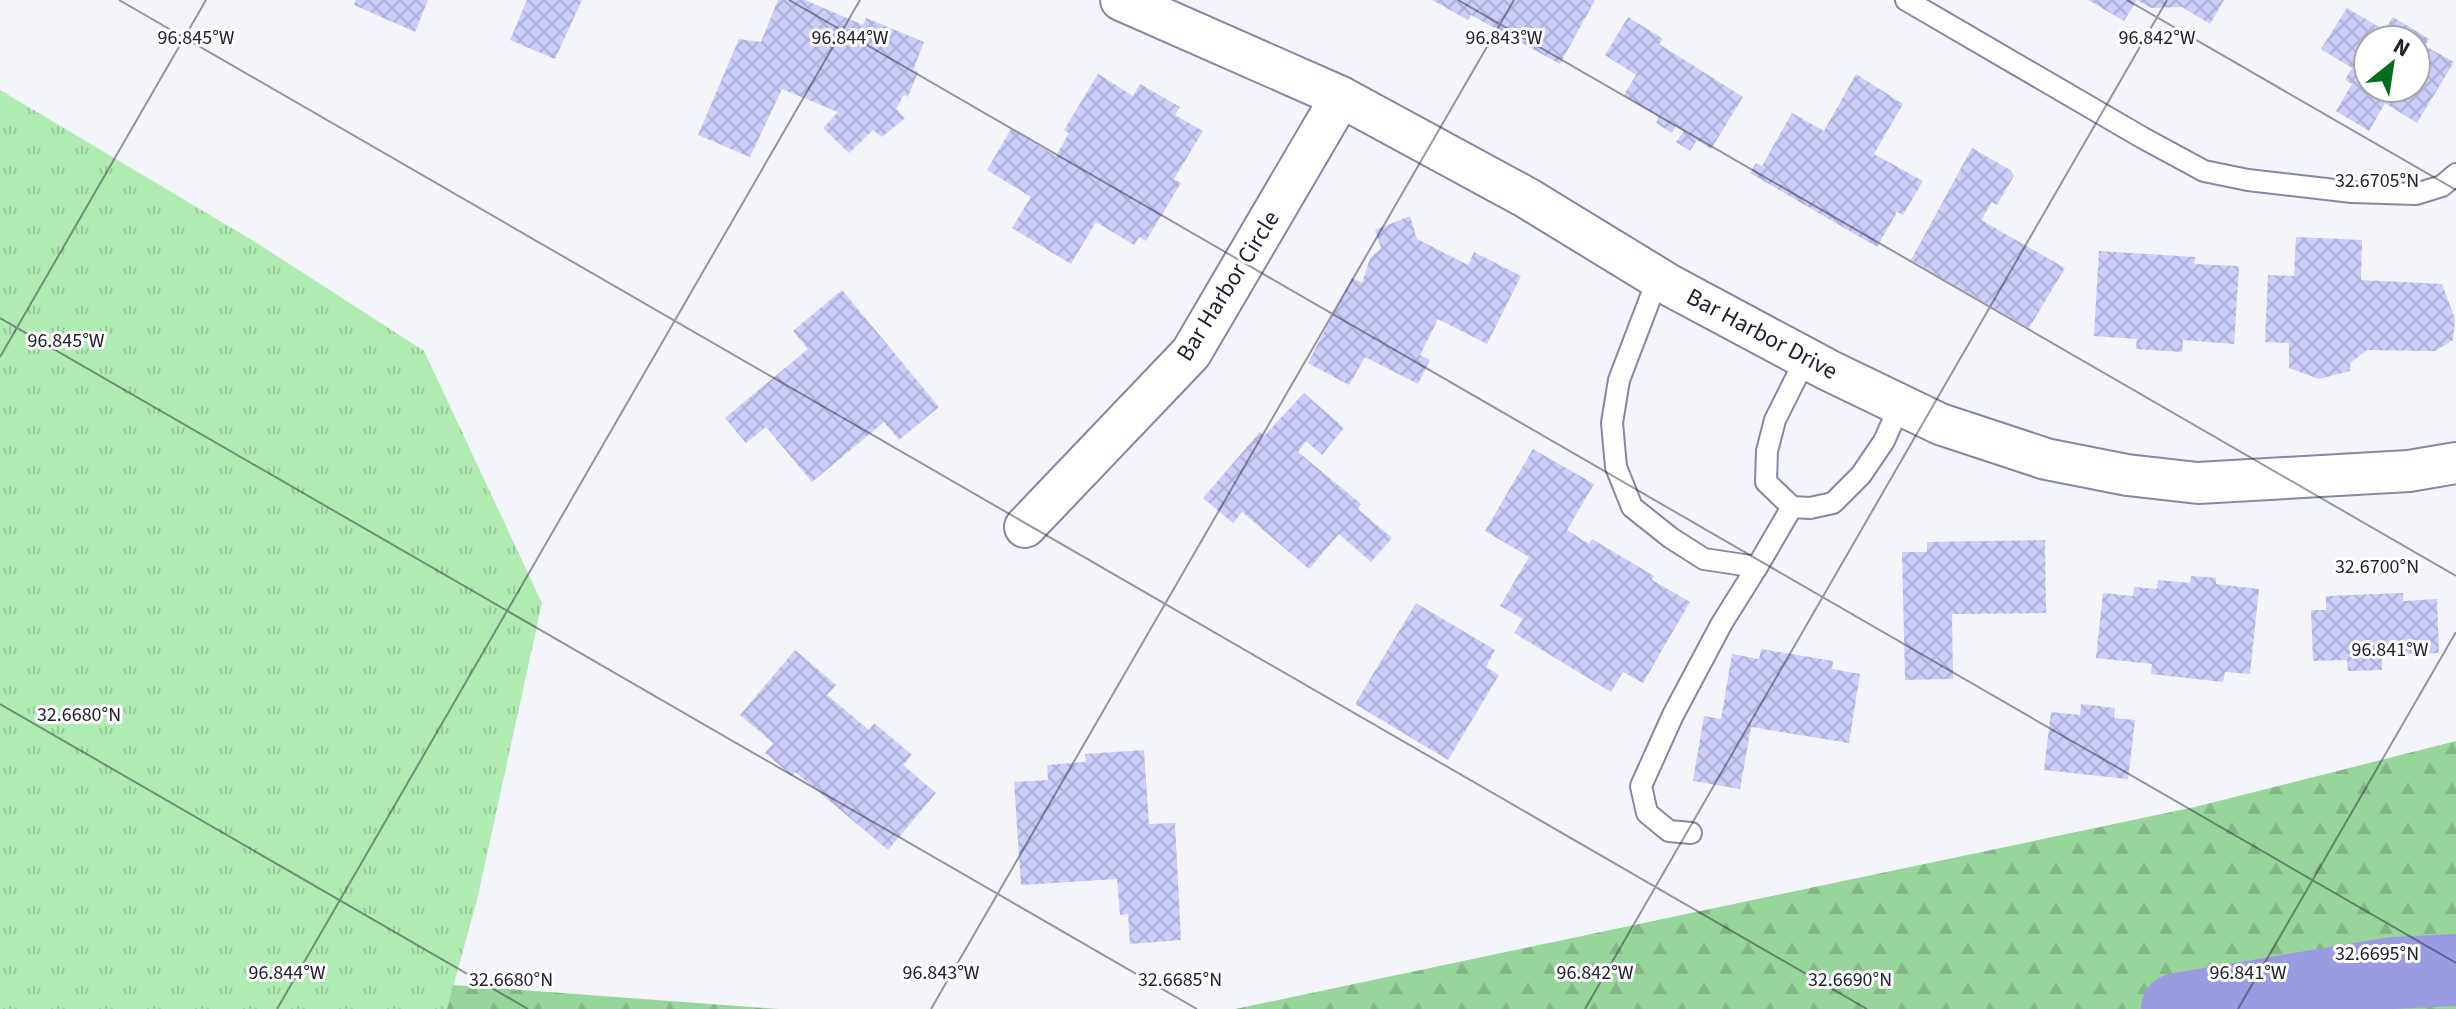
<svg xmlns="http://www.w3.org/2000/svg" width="2456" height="1009" font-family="'Source Sans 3',sans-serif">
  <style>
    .grass { fill: url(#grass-tufts) }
    .forest { fill: url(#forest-firs) }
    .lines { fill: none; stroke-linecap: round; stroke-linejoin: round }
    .river { stroke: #9b9be2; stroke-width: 72 }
    .building { fill: url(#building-cross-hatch); fill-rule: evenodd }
    .service-casing { stroke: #8687a4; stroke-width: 24 }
    .minor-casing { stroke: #8687a4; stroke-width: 44 }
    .service { stroke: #fff; stroke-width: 20 }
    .minor { stroke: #fff; stroke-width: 40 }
    .ticks { fill: none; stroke: #22222e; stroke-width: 2; stroke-opacity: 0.45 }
    .labels { text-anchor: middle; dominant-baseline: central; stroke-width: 6; stroke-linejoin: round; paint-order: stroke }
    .street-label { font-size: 24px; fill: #22222e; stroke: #fff }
    .ticks-label { font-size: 20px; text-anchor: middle; fill: #22222e; stroke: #fff; stroke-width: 6; stroke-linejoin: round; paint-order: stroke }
  </style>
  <defs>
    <pattern id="grass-tufts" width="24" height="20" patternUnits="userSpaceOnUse" patternTransform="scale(2)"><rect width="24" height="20" fill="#b0ebb2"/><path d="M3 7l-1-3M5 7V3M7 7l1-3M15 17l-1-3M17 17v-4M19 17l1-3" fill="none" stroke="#97c999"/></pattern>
    <pattern id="forest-firs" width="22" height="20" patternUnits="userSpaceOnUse" patternTransform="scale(2)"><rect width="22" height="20" fill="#98d59a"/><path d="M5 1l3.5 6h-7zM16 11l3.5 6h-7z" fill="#83b785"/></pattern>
    <pattern id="building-cross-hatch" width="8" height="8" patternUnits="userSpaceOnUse" patternTransform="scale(2)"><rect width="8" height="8" fill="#cbcdfa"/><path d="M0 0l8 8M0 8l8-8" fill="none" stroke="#aeb0d7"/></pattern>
  </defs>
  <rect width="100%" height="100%" fill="#f4f4fb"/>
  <polygon class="grass" points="0,90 260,245 424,351 542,603 477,900 447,1009 0,1009"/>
  <g class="forest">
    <polygon points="2456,741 2456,1009 1235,1009 2195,807"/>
    <polygon points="453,985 779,1009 447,1009"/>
  </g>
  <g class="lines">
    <polyline class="river" points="2177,1009 2393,973 2456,970"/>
  </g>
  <g class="building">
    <polygon points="356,0 428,0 415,32 354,5"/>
    <polygon points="527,0 582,0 555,59 510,40"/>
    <polygon points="778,0 805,0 863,25 866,18 924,42 913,70 918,72 908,97 904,95 896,109 905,118 882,137 873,130 849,153 823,128 838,112 782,89 750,157 698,135 739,39 761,42"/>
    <polygon points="1432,0 1595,0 1560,64 1471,15 1468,20"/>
    <polygon points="2088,0 2224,0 2210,24 2182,7 2151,8 2137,0 2124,21"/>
    <path d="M2347,8L2384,30L2393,17L2429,39L2425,46L2454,62L2417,123L2385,103L2369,131L2336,111L2352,84L2345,80L2352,68L2321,49ZM2368,40H2416V88H2368Z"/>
    <polygon points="1628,17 1663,39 1659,44 1743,97 1711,149 1697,140 1690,151 1676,142 1684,131 1676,126 1672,133 1656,123 1659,117 1624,95 1636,75 1605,55"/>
    <polygon points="1098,74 1133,96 1140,84 1180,107 1175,115 1203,131 1174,179 1181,183 1146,241 1139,237 1134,245 1096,222 1071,264 1012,228 1031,197 987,170 1011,129 1056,156 1069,133 1064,130"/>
    <polygon points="1856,74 1903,104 1874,154 1923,181 1903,215 1897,212 1877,247 1750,173 1756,163 1762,166 1792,113 1824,131"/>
    <polygon points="1972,148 2010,170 2014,176 1997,205 1992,202 1981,220 2065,268 2029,328 1911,260"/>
    <polygon points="1410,216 1417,239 1468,265 1474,252 1521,276 1487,344 1438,319 1420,355 1430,360 1418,384 1365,357 1349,385 1308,363 1352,278 1362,283 1370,258 1381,248 1375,230"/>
    <polygon points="2296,237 2362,240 2361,280 2442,284 2455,319 2453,340 2435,351 2367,350 2350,363 2350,371 2319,379 2289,368 2289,343 2265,342 2268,275 2294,276"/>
    <polygon points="2099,251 2195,257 2194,264 2239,266 2234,344 2183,340 2182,352 2136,349 2137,339 2094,336"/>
    <polygon points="842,290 939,407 899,440 884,422 812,482 766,427 746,443 725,418 808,349 793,331"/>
    <polygon points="1304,393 1344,428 1322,455 1306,441 1298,452 1361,504 1358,509 1392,538 1371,562 1339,534 1309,569 1242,512 1233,523 1203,498 1260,432 1264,436"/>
    <polygon points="1533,449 1594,484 1567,530 1589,544 1592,539 1654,576 1652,580 1690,602 1643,683 1623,672 1611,692 1514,633 1523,619 1500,606 1529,557 1485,531"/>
    <polygon points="2045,540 2046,613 1952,614 1953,679 1905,680 1902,552 1927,552 1927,542"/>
    <polygon points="2191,576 2216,578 2216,584 2259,589 2250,674 2225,672 2223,682 2151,674 2152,664 2096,658 2103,593 2133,596 2134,587 2157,589 2158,580 2190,583"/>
    <polygon points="2403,593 2403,601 2437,599 2439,653 2382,655 2382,670 2348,671 2347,660 2313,661 2311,610 2326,610 2326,596"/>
    <polygon points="1416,603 1495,650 1486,667 1499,675 1448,760 1355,704"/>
    <polygon points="1761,649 1833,661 1832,669 1860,674 1849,743 1751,727 1740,789 1693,781 1704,716 1721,719 1732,654 1759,659"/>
    <polygon points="795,650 836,685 827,695 869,730 874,723 912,755 903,765 936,793 888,850 795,772 792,776 765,753 773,743 740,715"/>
    <polygon points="2081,704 2115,708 2114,718 2135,720 2128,779 2044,770 2051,712 2080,715"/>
    <polygon points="1144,750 1149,824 1175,823 1181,940 1130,944 1128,914 1120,915 1117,879 1021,885 1014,782 1048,780 1047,765 1086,762 1085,754"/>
  </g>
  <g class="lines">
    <defs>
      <g id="service">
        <polyline points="1906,0 2143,138 2204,171 2248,180 2352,192 2416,194 2442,186 2456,174"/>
        <polyline points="1658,278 1619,380 1612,423 1616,467 1632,507 1671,538 1704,559 1757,567 1792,507 1810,508 1833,503 1861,475 1884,441 1900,405"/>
        <polyline points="1792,507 1766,482 1767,451 1775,420 1806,358"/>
        <polyline points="1691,833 1669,831 1647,813 1641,786 1673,715 1722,623 1757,567"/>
      </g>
      <g id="minor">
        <polyline points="1121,0 1341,97 1527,198 1671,286 1828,370 1940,424 2046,459 2127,475 2198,483 2409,471 2456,463"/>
        <polyline points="1025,527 1191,353 1341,97"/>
      </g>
    </defs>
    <use href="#service" class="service-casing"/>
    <use href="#minor" class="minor-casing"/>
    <use href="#service" class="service"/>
    <use href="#minor" class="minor"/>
  </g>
  <path class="ticks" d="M119,0L1867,1009M789,0L2456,963M1458,0L2456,576M2127,0L2456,190M0,318L1197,1009M0,357L206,0M0,704L528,1009M277,1009L860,0M931,1009L1514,0M1585,1009L2167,0M2238,1009L2456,632"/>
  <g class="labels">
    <g class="street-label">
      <text transform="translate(1228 286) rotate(-58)">Bar Harbor Circle</text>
      <text transform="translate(1762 334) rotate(28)">Bar Harbor Drive</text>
    </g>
  </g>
  <g class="ticks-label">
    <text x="196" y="44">96.845°W</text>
    <text x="850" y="44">96.844°W</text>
    <text x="1504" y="44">96.843°W</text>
    <text x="2157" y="44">96.842°W</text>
    <text x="2377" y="187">32.6705°N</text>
    <text x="66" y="347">96.845°W</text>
    <text x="2377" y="573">32.6700°N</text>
    <text x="2390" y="656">96.841°W</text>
    <text x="79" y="721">32.6680°N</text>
    <text x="2377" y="960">32.6695°N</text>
    <text x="287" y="979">96.844°W</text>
    <text x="941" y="979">96.843°W</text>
    <text x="1595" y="979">96.842°W</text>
    <text x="2248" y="979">96.841°W</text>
    <text x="511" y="986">32.6680°N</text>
    <text x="1180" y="986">32.6685°N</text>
    <text x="1850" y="986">32.6690°N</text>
  </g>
  <g transform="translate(2392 64) rotate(30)"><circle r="38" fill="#ffffff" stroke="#a7a7ab" stroke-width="2"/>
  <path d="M0-6L14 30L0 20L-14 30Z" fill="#016d1d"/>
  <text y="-12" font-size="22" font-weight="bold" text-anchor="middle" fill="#22222e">N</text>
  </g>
</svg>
